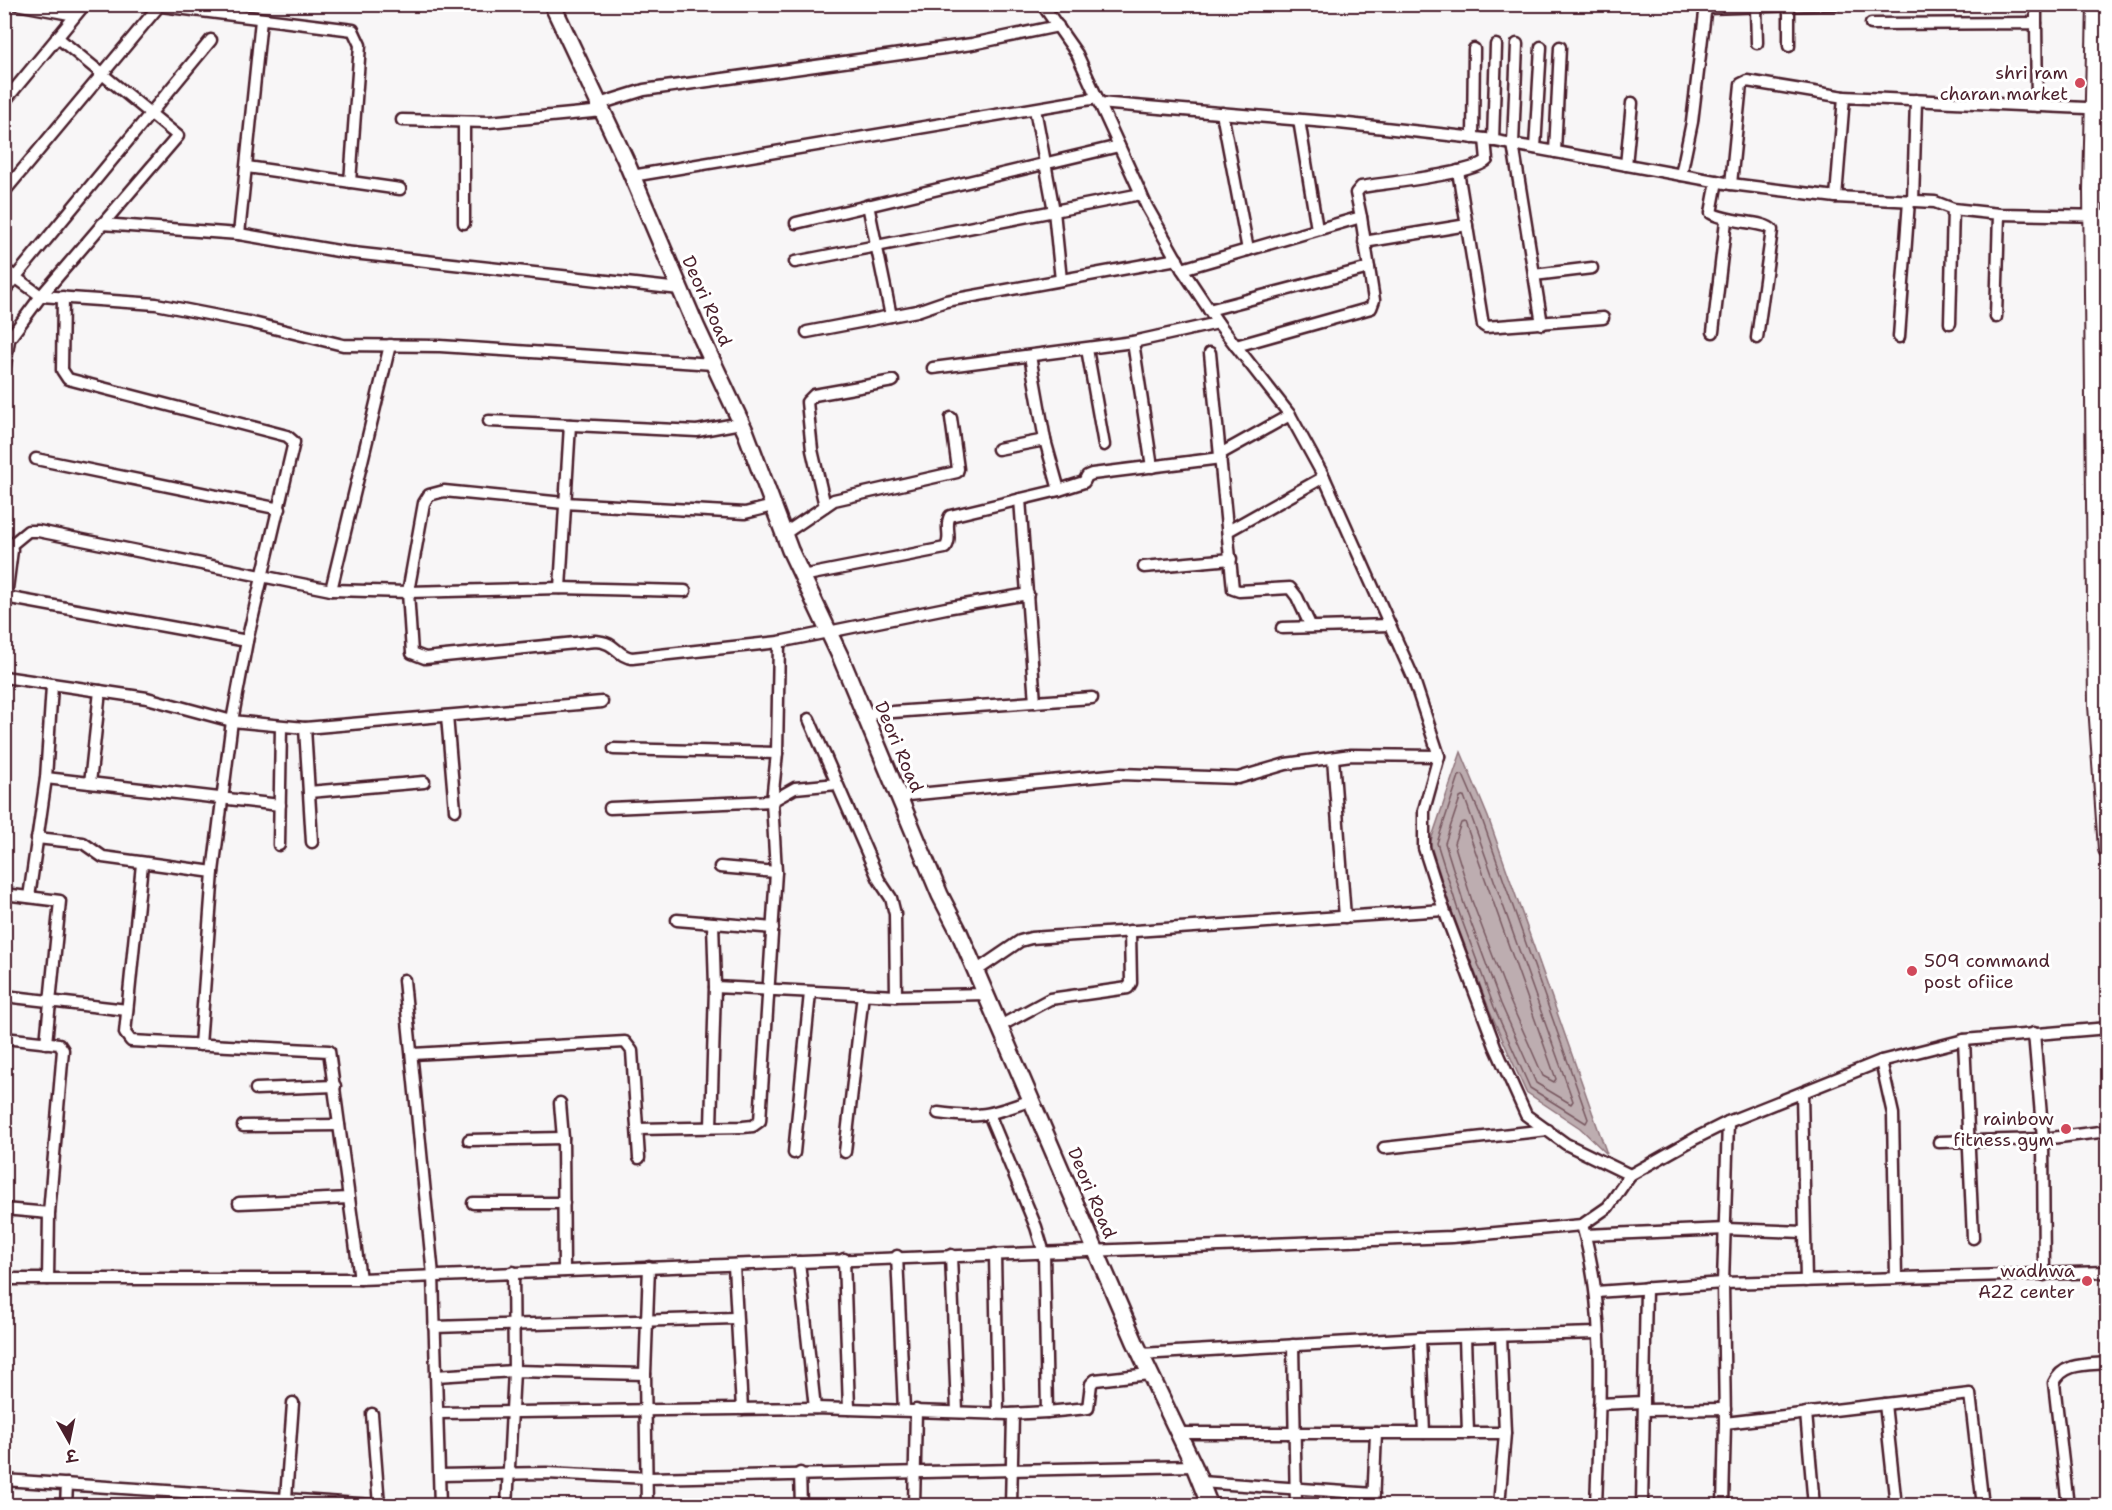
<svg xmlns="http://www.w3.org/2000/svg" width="2112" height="1510" font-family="'Shantell Sans','Playpen Sans Deva',sans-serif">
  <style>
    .water { fill: #bdadb0; stroke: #8f747b; stroke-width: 1.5 }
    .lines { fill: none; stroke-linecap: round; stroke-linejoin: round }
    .shore { stroke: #785860; stroke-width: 1.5 }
    .street-casing { stroke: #4a1f2b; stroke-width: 15 }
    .secondary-casing { stroke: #4a1f2b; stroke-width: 20 }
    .highway-casing { stroke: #4a1f2b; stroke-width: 22 }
    .street { stroke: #fff; stroke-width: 10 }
    .secondary { stroke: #fff; stroke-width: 15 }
    .highway { stroke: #fff; stroke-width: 18 }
    .poi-dot { fill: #d1495b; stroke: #fff; stroke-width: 2 }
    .labels { text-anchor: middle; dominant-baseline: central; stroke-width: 6; stroke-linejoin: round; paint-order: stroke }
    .poi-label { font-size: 18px; fill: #4a1f2b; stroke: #fff; text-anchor: end }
    .street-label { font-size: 18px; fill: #4a1f2b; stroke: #fff }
  </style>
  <rect width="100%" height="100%" fill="#f8f6f7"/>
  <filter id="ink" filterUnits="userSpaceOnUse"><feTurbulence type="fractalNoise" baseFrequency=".0167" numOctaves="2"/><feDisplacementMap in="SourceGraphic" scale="12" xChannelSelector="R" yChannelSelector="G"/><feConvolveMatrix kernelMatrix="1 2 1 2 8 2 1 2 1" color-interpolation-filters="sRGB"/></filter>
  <g filter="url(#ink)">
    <polygon class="water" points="1461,752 1488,817 1607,1154 1580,1128 1526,1092 1489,1009 1451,909 1430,843"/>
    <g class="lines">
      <g class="shore">
        <polygon points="1463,775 1482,819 1588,1119 1586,1123 1530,1088 1494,1007 1457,907 1437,843 1459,776"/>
        <polygon points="1464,796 1573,1101 1571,1104 1536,1083 1501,1004 1464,904 1445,843 1460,798"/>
        <polygon points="1465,822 1556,1079 1554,1082 1543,1076 1510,1001 1472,901 1454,843 1461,823"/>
      </g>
      <defs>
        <g id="street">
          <polyline points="16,4 75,15"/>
          <polyline points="145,4 353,30 360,45 350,182"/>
          <polyline points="1042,4 1077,54 1147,207 1182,269 1218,323 1290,415 1324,477 1413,677 1439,756 1424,810 1424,848 1444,910 1495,1046 1526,1115 1566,1144 1630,1175"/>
          <polyline points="1756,8 1757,43"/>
          <polyline points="2036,23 2036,4"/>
          <polyline points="1871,24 2036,23 2037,106"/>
          <polyline points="1517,44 1513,144 1542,324"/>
          <polyline points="1789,46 1789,7"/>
          <polyline points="4,102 85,4"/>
          <polyline points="1099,103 1339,123 1485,139 1731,184 1836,197 1935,202 1953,209 1999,214 2108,216"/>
          <polyline points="599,104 644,90 972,44 1058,26"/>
          <polyline points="1035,109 1054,211 1061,280"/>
          <polyline points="1222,113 1248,250"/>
          <polyline points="402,120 488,122 603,111"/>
          <polyline points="1299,120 1317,229"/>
          <polyline points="1473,138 1474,49"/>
          <polyline points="1493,141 1496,45"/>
          <polyline points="2095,142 2108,142"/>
          <polyline points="1535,148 1541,47"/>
          <polyline points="1555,152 1560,47"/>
          <polyline points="2095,159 2108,160"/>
          <polyline points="1626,165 1632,103"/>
          <polyline points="247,167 400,189"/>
          <polyline points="1458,171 1483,325 1486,327 1603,318"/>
          <polyline points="1681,175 1692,122 1705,13 1708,8 1837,4"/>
          <polyline points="632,176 1097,98"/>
          <path d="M1717,181L1711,213C1728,223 1765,221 1772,230L1757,338"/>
          <polyline points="1731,184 1741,84 1747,81 1844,97"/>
          <polyline points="4,192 159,6"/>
          <polyline points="1836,197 1844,97 2108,109"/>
          <polyline points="1913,201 1916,100"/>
          <polyline points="868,205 891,316"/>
          <polyline points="464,223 464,122"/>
          <polyline points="796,223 1119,146"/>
          <polyline points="102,224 239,234 344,252 680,289"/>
          <polyline points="239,234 261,20"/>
          <polyline points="1364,242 1467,225"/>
          <polyline points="795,262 1141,194"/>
          <polyline points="4,269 41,296 156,304 249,322 343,345 440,346 713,364"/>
          <path d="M1182,269L1361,217L1356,193L1361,187C1384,183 1474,174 1487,160L1485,139"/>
          <polyline points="1534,275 1592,268"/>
          <polyline points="4,291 211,40"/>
          <polyline points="63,297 62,370 68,379 287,436 294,442 247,641 232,721 213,872"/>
          <polyline points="1209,310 1369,268"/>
          <polyline points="1996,317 1999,214"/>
          <polyline points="1950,323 1953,209"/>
          <polyline points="807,332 917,311 946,301 1177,259"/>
          <polyline points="1713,332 1726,221"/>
          <polyline points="1899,337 1909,201"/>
          <polyline points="1133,342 1152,467"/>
          <polyline points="390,345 331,590 408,592 424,503 429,495 444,491 564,503 745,513 773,506"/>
          <polyline points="4,346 41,296 178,136 57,37"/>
          <polyline points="1236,346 1371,308 1374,300 1361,217"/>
          <polyline points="1087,349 1104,445"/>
          <polyline points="1210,353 1233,589 1239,591 1290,588 1297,597 1311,627"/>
          <polyline points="1030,356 1045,440"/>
          <polyline points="933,368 1133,342 1218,323"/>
          <polyline points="4,371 9,340"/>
          <polyline points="489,421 697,431 741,423"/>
          <polyline points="1220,454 1290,415"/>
          <polyline points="36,459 280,509"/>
          <polyline points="1059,490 1084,482 1087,476 1092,474 1221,458"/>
          <polyline points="1020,499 1035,702"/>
          <polyline points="825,506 812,450 807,402 814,395 893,381"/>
          <polyline points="1228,531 1324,477"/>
          <polyline points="784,534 834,500 957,472 958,469 951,418"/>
          <polyline points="4,542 11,545 12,550 5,604"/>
          <polyline points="11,545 28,531 38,531 331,590"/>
          <polyline points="1144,567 1231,559"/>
          <path d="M802,576L945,548C953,539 944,526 950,516L1059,490L1045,440L998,449"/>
          <polyline points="560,588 570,425"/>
          <path d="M685,591L560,588L408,592L412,653L425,658L595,641C617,642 616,656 632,658L779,642L946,608L1028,594"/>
          <polyline points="5,597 247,641"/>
          <polyline points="1282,628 1390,625"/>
          <polyline points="4,677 147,698 232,721 305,728 602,702"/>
          <polyline points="864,714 1092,698"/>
          <polyline points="447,716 455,810"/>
          <polyline points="809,719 879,880 891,898 895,914 896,996"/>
          <polyline points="305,728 312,842"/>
          <polyline points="614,749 777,753"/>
          <polyline points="1333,758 1345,917"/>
          <polyline points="46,778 280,805"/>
          <polyline points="90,783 100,691"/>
          <polyline points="309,792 424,782"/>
          <polyline points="898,796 1120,774 1238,778 1286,764 1351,755 1439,756"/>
          <polyline points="772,801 777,753 779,642"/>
          <polyline points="772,801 795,788 837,784"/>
          <polyline points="610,808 772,801 776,872 760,1121 753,1126 743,1127 638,1129"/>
          <polyline points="37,838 83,843 103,857 213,872 200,1045"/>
          <polyline points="279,845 281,727"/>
          <polyline points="142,864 125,1033 131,1041 329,1051 360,1279"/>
          <polyline points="720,867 776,872"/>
          <polyline points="4,894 60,901 46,1043"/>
          <polyline points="29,897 46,778 52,686"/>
          <polyline points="677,920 773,928"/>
          <polyline points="713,923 715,987"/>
          <polyline points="976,971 1020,941 1031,938 1444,910"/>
          <polyline points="404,980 433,1275 440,1506"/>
          <polyline points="4,996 127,1010"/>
          <polyline points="1000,1026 1050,999 1128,988 1131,983 1130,931"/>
          <polyline points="2034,1033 2043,1139 2044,1275"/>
          <polyline points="4,1038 59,1044 63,1050 49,1213 48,1279"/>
          <polyline points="1964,1040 1973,1238"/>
          <polyline points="413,1054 625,1042 632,1051 639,1158"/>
          <polyline points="1881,1061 1893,1114 1896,1278"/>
          <polyline points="256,1089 335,1086"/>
          <polyline points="1802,1093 1806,1281"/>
          <polyline points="560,1103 563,1138 564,1271"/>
          <path d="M938,1113C980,1119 992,1114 1032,1100"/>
          <polyline points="989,1114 1036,1227 1044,1253 1047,1412 1088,1408 1091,1384 1095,1380 1149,1374"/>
          <polyline points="243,1126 339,1125"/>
          <polyline points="711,1127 715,987 896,996 986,994"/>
          <polyline points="469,1140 563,1138"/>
          <polyline points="1939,1142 2043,1139 2108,1131"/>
          <polyline points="1384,1148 1548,1130"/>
          <polyline points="845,1152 863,994"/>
          <polyline points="794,1153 810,993"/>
          <polyline points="239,1203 349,1198"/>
          <polyline points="473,1203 564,1203"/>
          <polyline points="4,1209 49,1213"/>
          <path d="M1582,1225C1608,1315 1599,1414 1596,1506"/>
          <polyline points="1585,1235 1726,1229 1803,1232"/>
          <polyline points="995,1254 998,1413"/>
          <polyline points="951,1255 957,1411"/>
          <polyline points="897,1256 904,1410"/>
          <polyline points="844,1259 849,1409"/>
          <polyline points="799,1262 815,1408"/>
          <polyline points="734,1266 742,1409"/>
          <polyline points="4,1279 360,1279 1452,1237 1582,1225 1608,1207 1630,1175 1696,1138 1728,1122 1881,1061 1964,1040 2108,1028"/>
          <polyline points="1596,1292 1723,1283 2108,1272"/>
          <polyline points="434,1327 735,1318"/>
          <polyline points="1465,1337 1468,1433"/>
          <polyline points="1420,1338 1424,1433"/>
          <polyline points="1293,1345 1296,1506"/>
          <polyline points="1141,1354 1420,1338 1597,1333"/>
          <polyline points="436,1376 514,1371 645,1374"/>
          <polyline points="1599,1404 1644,1402"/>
          <polyline points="1885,1404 1896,1506"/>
          <polyline points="1644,1410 1725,1409"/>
          <polyline points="438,1413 815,1408 1009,1414 1047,1412"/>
          <polyline points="1806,1413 1814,1506"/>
          <polyline points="372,1414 379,1505"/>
          <polyline points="1725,1423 1970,1394 1983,1506"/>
          <polyline points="1178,1433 1505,1433"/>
          <polyline points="800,1473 801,1506"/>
          <polyline points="440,1475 546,1473 648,1478 1194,1466"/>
          <polyline points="4,1480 388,1506"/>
          <polyline points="1201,1482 1374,1494"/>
          <polyline points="286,1498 293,1403"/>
          <polyline points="66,1506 67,1484"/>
          <polyline points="507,1506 514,1371 513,1272"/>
          <polyline points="647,1506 645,1374 649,1267"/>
          <polyline points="914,1506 916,1410"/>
          <polyline points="1011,1506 1013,1414"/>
          <polyline points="1373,1506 1376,1433"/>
          <polyline points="1499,1506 1505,1433 1501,1336"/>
          <polyline points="1642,1506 1646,1288"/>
          <polyline points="1723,1506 1725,1423 1723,1283 1728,1122"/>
          <path d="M2068,1506L2054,1383C2063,1362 2088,1365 2108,1363"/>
        </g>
        <polyline id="secondary" points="552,4 625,159 696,326 746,433 790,550 841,658 940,895 959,932 1135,1342 1194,1466 1210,1506"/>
        <polyline id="highway" points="2097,4 2093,190 2098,705 2108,849"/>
      </defs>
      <use href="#street" class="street-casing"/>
      <use href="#secondary" class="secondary-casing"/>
      <use href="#highway" class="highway-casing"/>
      <use href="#street" class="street"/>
      <use href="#secondary" class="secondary"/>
      <use href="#highway" class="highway"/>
    </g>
  </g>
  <g class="poi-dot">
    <circle cx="2080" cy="83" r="6"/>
    <circle cx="1912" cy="971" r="6"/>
    <circle cx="2066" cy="1129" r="6"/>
    <circle cx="2087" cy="1281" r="6"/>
  </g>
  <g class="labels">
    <g class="poi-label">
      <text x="2068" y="73">shri ram<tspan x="2068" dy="21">charan market</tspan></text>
      <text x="1924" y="961" text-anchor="start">509 command<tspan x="1924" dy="21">post ofiice</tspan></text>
      <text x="2054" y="1119">rainbow<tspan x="2054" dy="21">fitness gym</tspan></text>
      <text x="2075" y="1271">wadhwa<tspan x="2075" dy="21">A2Z center</tspan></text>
    </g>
    <g class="street-label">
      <text transform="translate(707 301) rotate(66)">Deori Road</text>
      <text transform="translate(899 747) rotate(67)">Deori Road</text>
      <text transform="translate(1092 1193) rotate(67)">Deori Road</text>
    </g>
  </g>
  <rect width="2112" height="1510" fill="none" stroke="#fff" stroke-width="24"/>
  <rect x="12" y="12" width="2088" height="1486" fill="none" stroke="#4a1f2b" stroke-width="2" filter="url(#ink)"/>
  <g transform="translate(69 1441) rotate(171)" stroke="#ffffff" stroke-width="4.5" paint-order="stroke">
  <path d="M0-4.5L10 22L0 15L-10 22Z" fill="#4a1f2b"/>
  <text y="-9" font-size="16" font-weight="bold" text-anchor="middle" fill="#4a1f2b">उ</text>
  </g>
</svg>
